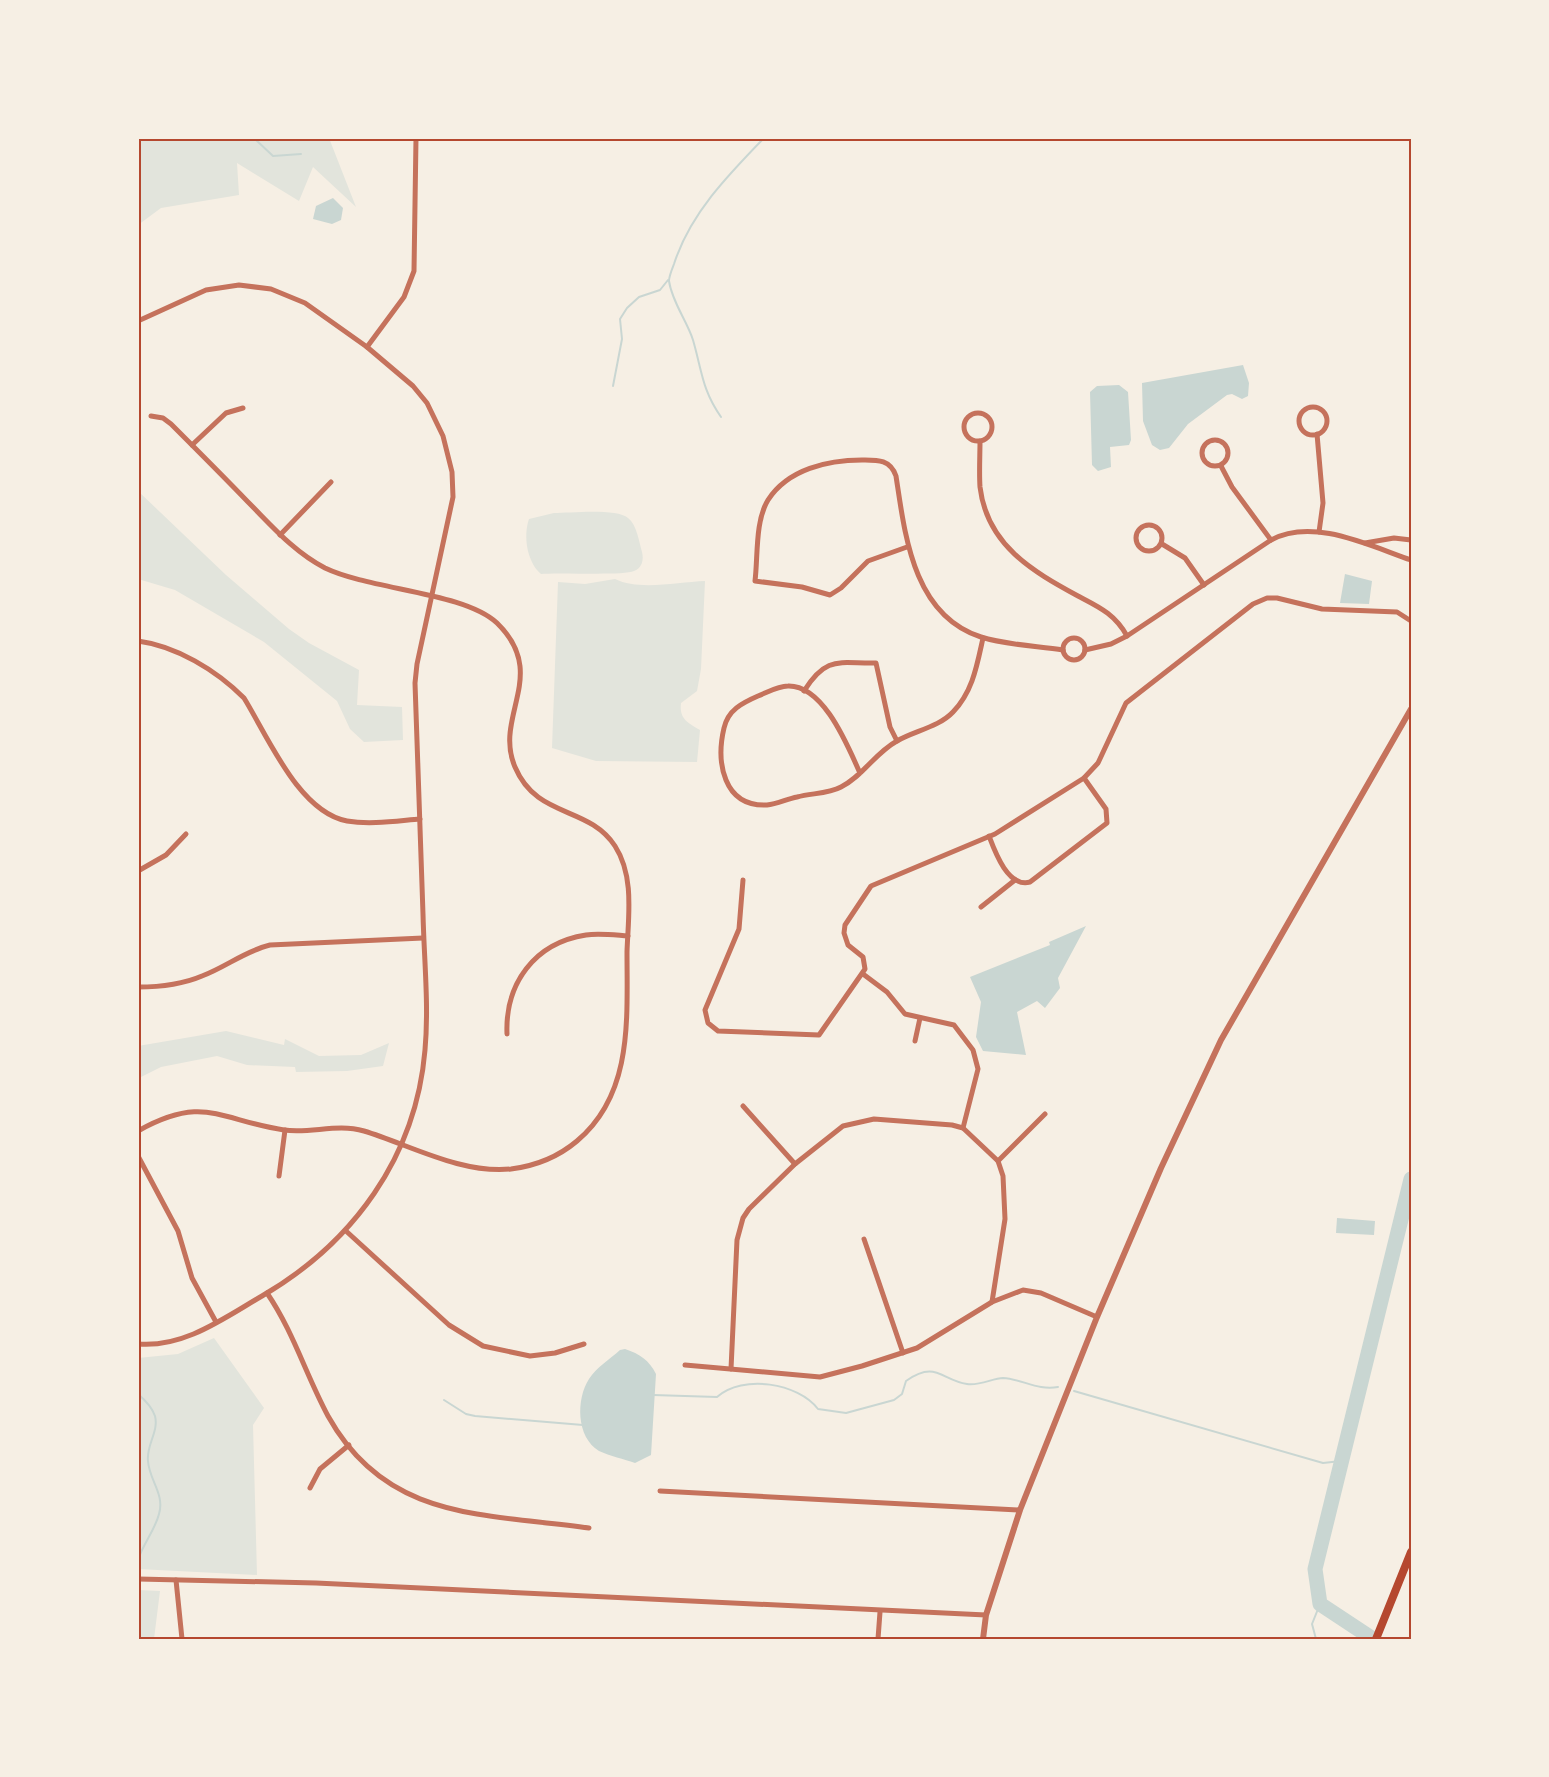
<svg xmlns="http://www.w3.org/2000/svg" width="1549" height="1777" font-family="Ubuntu,sans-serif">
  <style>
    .green { fill: #e2e4dc }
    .water { fill: #c9d6d2 }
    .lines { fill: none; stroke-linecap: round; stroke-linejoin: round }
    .stream { stroke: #c9d6d2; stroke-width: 2 }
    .river { stroke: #c9d6d2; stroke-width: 15 }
    .minor { stroke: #c5725c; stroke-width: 5 }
    .tertiary { stroke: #c5725c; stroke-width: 6 }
    .primary { stroke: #b5482f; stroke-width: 8 }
    .neatline { fill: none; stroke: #b5482f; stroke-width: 2 }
  </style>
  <rect width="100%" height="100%" fill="#f6efe4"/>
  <g class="green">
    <polygon points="138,138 329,138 356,207 313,167 299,201 237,163 239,195 161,208 138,225"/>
    <polygon points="138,491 226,575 289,629 309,643 359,670 357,705 402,707 403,740 364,742 350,729 337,701 264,642 175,590 138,579"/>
    <path d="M554,513C570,513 617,508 628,518C637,525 639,542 642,552C644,560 642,568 634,571C623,576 558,572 541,574C527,562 523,536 529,519Z"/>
    <path d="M615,579C639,591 678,582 705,581L701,669L697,691L681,703C679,719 688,723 700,730L697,762L596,761L552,748L558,582L585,584Z"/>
    <polygon points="226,1031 284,1045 285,1039 319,1056 361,1055 389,1043 383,1066 347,1071 296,1072 295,1067 247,1065 217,1056 161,1067 139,1078 138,1046"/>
    <polygon points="214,1338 264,1408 253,1425 257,1575 138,1569 138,1358 178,1354"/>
    <polygon points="138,1590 160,1591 154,1639 138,1639"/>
  </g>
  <g class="water">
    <polygon points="333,198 343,208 341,220 332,224 313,219 316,206"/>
    <polygon points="1243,365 1249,383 1248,396 1242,399 1232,394 1227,395 1188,424 1169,448 1160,450 1152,445 1143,421 1142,383"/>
    <polygon points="1119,385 1128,392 1131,440 1129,445 1110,447 1111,467 1098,471 1092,465 1090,392 1097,386"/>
    <polygon points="1345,574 1372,581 1369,604 1340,603"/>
    <polygon points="1086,926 1058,978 1060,988 1045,1008 1037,1001 1017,1012 1026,1055 983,1051 976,1037 981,1002 970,977 1050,945 1049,942"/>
    <polygon points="1337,1218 1375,1221 1374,1235 1336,1233"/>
    <path d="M625,1349C640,1354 649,1360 656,1374L651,1455L635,1463C624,1459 610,1456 599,1451C576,1437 576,1399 589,1379C596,1368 610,1359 620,1350Z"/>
  </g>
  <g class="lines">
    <g class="stream">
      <polyline points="246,138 256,140 273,156 301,154"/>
      <polyline points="613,386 622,339 620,319 627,308 639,297 660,290 668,280"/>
      <path d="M721,417C702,390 702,371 693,340C687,321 672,302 669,281C669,276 672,269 674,264C690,214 728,175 764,138"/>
      <polyline points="1074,1391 1323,1463 1341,1461"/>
      <path d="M138,1394C145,1400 152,1407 155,1416C159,1432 146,1445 148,1461C149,1480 165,1494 159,1514C155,1530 143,1544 138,1560"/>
      <path d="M653,1395L717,1397C743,1374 798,1383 818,1409L846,1413L894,1400L902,1394L906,1381C936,1360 941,1380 967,1384C980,1386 993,1378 1003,1378C1022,1379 1038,1391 1058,1387"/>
      <polyline points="444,1400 466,1414 475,1416 583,1425"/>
      <polyline points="1316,1639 1312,1624 1320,1604"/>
    </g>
    <polyline class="river" points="1373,1639 1320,1604 1315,1569 1411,1179"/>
    <g class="minor">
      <path d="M138,321L206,290L239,285L271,289L305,303L367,347L413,386L427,403L443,436L452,472L453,497L417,664L415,683C418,760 421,837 423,914C424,959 429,1005 425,1050C416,1157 353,1243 262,1296C224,1318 184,1348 138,1344"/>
      <polyline points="367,347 404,297 414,271 416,138"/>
      <circle cx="1313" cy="421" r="14"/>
      <circle cx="978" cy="427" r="14"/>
      <polyline points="1317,434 1323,503 1319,532"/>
      <circle cx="1215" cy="453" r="13"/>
      <path d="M980,441C980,456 979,472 980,487C987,545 1032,571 1078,596C1099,607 1115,614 1127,636"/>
      <polyline points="192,445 226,413 243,408"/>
      <polyline points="1221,466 1232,487 1271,540"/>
      <circle cx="1149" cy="538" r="13"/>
      <polyline points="280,535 331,482"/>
      <polyline points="1365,543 1394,538 1411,540"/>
      <polyline points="1162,544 1185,558 1204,585"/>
      <path d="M907,547L868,561L841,588L830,595L802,587L755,581C758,557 755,521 768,500C788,469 828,460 862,460C877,460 890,459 896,476C905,535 913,615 981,637C1006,645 1037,646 1063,650"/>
      <circle cx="1074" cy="649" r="11"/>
      <path d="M138,641C176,646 216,670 244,698C268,737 299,812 347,821C370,825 396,821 420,819"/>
      <path d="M1085,650L1111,644L1127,636L1271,540C1313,517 1370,546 1411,560"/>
      <path d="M804,691C827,654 841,664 876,663L890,727L897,741"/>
      <path d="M860,773C848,747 824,685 788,686C778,686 768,692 758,696C742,703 728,710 724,728C716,762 723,807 767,805C777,804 787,799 797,797C812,793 828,794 841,787C863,776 875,753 897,741C914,731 939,727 953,712C973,691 977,665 983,638"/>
      <path d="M989,836C995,852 1008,888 1030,882L1107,823L1106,809L1084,778"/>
      <polyline points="138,871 166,855 186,834"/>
      <polyline points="743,880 739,929 705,1010 708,1023 718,1031 819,1035 865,969 863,957 848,945 844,933 845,925 871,886 995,834 1084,778 1098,763 1126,703 1253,604 1267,598 1277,598 1322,609 1397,612 1411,621"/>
      <polyline points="981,907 1015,880"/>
      <polyline points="863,974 887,992 905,1014 954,1025 973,1050 978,1069 963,1128"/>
      <path d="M138,987C160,987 181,985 202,976C226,967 245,951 270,945L423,938"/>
      <path d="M507,1034C505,984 534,943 586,935C599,933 614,935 628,936"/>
      <polyline points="915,1041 920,1018"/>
      <polyline points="743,1106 795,1164"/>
      <path d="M138,1131C204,1094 219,1120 284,1130C311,1134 337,1123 364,1131C410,1145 461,1174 511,1169C535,1166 558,1157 577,1141C633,1094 627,1020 627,952C628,918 635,877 615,846C588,805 537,819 515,767C493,716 550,675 497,623C464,592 371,590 325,568C294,552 272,526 248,502C223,476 197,450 171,424L163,418L151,416"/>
      <polyline points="138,1156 178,1231 192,1278 216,1322"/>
      <polyline points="998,1161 1045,1114"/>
      <polyline points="279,1176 285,1130"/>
      <polyline points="346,1231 449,1325 483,1346 530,1356 555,1353 584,1344"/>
      <polyline points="864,1239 903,1353"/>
      <path d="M267,1293C293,1331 306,1375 328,1416C387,1522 485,1513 589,1528"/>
      <polyline points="685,1365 820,1377 862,1366 917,1348 992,1302 1023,1290 1041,1293 1097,1317"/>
      <polyline points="731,1369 737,1240 743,1218 749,1209 795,1164 843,1126 874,1119 952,1125 963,1128 998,1161 1003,1176 1005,1219 992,1302"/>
      <polyline points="310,1488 320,1469 349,1445"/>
      <polyline points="660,1491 1020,1510"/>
      <polyline points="138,1579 316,1583 986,1615"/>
      <polyline points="176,1580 182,1639"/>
      <polyline points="878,1639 880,1612"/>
    </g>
    <polyline class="tertiary" points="983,1639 986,1615 1020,1510 1097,1317 1161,1168 1221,1040 1411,709"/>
    <polyline class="primary" points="1376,1639 1411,1552"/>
  </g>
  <rect width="1549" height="1777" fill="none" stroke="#f6efe4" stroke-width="279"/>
  <rect x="140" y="140" width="1270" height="1498" class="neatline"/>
</svg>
